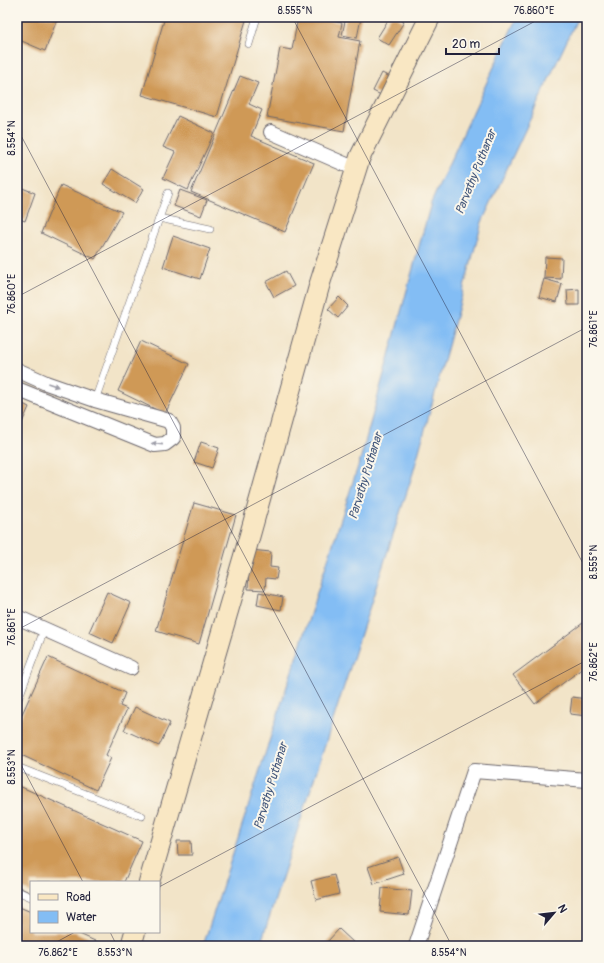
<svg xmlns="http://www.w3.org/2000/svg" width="604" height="963" font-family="Pangolin,sans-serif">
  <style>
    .water { fill: #83bdf4; stroke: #527098 }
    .building { fill: #cf9956 }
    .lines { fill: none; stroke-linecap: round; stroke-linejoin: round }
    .lane-casing { stroke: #6b666c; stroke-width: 8 }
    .street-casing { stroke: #6b666c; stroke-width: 16 }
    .secondary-casing { stroke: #6b666c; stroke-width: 22 }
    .lane { stroke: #fff; stroke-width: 7 }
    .street { stroke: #fff; stroke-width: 14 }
    .secondary { stroke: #f9e7c3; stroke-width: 20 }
    .oneway { fill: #9c9ca7 }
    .ticks { fill: none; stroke: #22223b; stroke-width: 1; stroke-opacity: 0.45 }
    .labels { text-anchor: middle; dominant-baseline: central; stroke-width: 4; stroke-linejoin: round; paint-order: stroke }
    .water-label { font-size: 12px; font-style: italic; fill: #44587c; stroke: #fbf7ec }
    .neatline { fill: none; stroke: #22223b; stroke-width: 1.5 }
    .ticks-label { font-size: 10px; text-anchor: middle; fill: #22223b }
  </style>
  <rect width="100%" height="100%" fill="#fbf7ec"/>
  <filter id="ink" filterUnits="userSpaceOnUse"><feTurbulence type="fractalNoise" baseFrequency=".025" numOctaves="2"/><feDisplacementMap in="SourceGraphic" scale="8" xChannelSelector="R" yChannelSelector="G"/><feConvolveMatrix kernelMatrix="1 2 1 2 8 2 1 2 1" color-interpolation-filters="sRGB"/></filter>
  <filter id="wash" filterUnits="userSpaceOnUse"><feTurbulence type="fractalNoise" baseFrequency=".012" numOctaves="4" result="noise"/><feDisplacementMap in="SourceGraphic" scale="16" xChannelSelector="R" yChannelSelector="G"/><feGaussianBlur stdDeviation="0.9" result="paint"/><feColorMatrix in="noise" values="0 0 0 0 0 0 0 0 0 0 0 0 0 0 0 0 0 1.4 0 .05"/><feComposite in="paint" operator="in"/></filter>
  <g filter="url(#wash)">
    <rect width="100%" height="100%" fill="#f2e4c8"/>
    <polygon class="water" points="517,17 578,17 482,222 413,473 260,946 203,946 361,457 431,203"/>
    <g id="blocks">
      <g class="building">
        <polygon points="17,17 58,17 45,51 17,39"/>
        <polygon points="165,17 247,17 217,117 142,95"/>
        <polygon points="298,17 312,17 342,23 339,37 360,41 344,131 267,117 280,48 292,50"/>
        <polygon points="346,17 356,17 361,18 357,38 342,35"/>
        <polygon points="390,17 396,17 404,22 389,45 377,38"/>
        <polygon points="382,73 394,79 385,97 373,91"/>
        <polygon points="240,76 258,83 249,104 262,110 251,136 314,163 285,232 191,192"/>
        <polygon points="178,116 214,133 188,190 163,178 175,152 163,147"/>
        <polygon points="112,169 144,189 135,203 103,184"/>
        <polygon points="61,185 122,212 95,259 41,233"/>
        <polygon points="17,186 35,193 25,221 17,218"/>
        <polygon points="180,190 207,200 201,216 174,206"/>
        <polygon points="173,236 210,249 200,279 163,267"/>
        <polygon points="545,257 562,258 561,279 544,278"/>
        <polygon points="286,271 294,286 274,297 266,282"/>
        <polygon points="544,279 562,284 557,302 539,297"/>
        <polygon points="579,289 579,305 568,305 567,290"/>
        <polygon points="339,297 348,306 338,318 328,309"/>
        <polygon points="141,341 189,364 165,414 118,391"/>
        <polygon points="17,401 29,407 17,434"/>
        <polygon points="201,442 219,448 212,468 194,462"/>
        <polygon points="194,503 236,515 199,644 156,631"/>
        <polygon points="250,550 271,552 270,567 278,568 276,579 266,578 265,590 248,589"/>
        <polygon points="107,592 131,603 113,643 89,632"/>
        <polygon points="259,592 283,597 281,610 257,605"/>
        <polygon points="587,620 587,665 535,704 513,675"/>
        <polygon points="48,657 125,693 120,706 127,709 106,755 111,758 96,790 17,753 17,725"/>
        <polygon points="572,697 587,699 587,716 570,714"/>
        <polygon points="135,707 170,723 159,746 124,730"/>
        <polygon points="17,785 142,841 124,882 31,882 31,893 17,886"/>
        <polygon points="177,841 191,841 192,855 178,855"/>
        <polygon points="398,857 404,874 374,884 368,867"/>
        <polygon points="334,875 339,894 316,900 311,881"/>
        <polygon points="382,888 412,891 409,915 380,912"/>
        <polygon points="17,906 31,912 31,932 75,932 106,946 17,946"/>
        <polygon points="339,929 355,944 353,946 332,946 327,942"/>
      </g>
    </g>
  </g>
  <g filter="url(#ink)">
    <use href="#blocks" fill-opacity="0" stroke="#6b666c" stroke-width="1"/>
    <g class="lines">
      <defs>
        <g id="lane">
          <polyline points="249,44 257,17"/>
          <polyline points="159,218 210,229"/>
          <polyline points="95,400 168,193"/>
          <polyline points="17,702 44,630"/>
          <polyline points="17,767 142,816"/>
          <polyline points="17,891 31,897"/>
        </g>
        <g id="street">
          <polyline points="271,132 356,169"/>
          <polyline points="17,370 46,383 95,400 169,421 173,428 173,438 165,444 155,445 17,389"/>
          <polyline points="17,617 131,668"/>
          <polyline points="416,946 474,771 587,780"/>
        </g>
        <g id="secondary">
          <polyline points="149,882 246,549 320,283 360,157 430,17"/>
          <polyline points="131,946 135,932"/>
        </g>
      </defs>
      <use href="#lane" class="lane-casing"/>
      <use href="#street" class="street-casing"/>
      <use href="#secondary" class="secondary-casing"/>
      <use href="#lane" class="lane"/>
      <use href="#street" class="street"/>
      <use href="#secondary" class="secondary"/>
    </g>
    <defs><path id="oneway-solid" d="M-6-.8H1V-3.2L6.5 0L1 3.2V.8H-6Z"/></defs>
    <g class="oneway">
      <use href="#oneway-solid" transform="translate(53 385) rotate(20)"/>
      <use href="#oneway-solid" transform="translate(157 444) rotate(-174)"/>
    </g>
  </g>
  <path class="ticks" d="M292,17L587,571M17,128L452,946M17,297L543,17M17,630L587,327M17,757L83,882M159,887L587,660M110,932L117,946M49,946L75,932"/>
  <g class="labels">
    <g class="water-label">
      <text transform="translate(476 172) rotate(-68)">Parvathy Puthanar</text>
      <text transform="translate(366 476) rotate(-73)">Parvathy Puthanar</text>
      <text transform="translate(271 786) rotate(-73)">Parvathy Puthanar</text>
    </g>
  </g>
  <rect width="604" height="963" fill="none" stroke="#fbf7ec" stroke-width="44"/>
  <rect x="30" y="881" width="130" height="52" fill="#fbf7ec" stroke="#a4a2a5"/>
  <rect x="38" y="894" width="20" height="6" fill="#f9e7c3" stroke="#a4a2a5"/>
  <text x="66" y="901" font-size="12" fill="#22223b">Road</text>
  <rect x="38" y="911" width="20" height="12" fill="#83bdf4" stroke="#a4a2a5"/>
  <text x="66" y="921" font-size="12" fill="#22223b">Water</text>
  <g transform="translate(554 913) rotate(62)" stroke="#fbf7ec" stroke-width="3" paint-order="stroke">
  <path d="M0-3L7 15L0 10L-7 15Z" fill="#22223b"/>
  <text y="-6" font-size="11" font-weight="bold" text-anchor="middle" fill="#22223b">N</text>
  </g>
  <path d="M446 48v6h53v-6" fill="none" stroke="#22223b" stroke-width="2"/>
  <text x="452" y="48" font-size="12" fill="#22223b" stroke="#fbf7ec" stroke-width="3" paint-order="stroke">20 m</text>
  <rect x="22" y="22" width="560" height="919" class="neatline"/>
  <g class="ticks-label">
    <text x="295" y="14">8.555°N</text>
    <text x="534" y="14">76.860°E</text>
    <text transform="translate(11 138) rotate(-90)" y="4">8.554°N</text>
    <text transform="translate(11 294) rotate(-90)" y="4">76.860°E</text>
    <text transform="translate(593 329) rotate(-90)" y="4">76.861°E</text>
    <text transform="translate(593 562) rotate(-90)" y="4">8.555°N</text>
    <text transform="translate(11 627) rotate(-90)" y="4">76.861°E</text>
    <text transform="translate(593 662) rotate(-90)" y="4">76.862°E</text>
    <text transform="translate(11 767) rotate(-90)" y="4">8.553°N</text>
    <text x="58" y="956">76.862°E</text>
    <text x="115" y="956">8.553°N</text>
    <text x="449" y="956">8.554°N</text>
  </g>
</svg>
